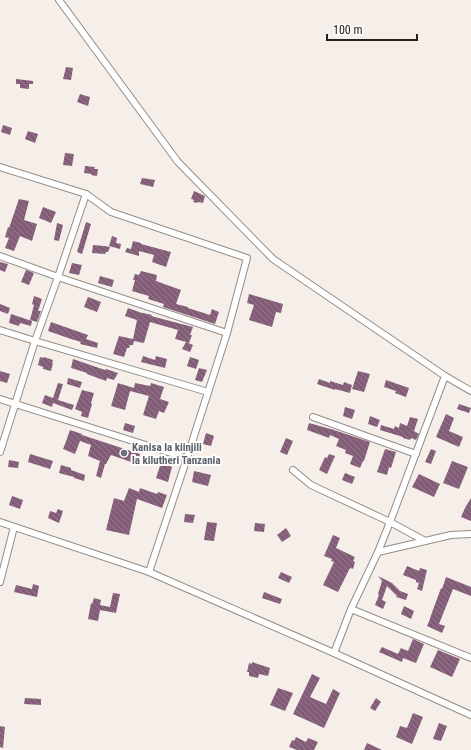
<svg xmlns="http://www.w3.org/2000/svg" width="471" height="750" font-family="'Roboto Condensed',sans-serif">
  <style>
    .building { fill: url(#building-back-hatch) }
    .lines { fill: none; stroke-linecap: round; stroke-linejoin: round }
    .minor-casing { stroke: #938d88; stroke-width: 8 }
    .minor { stroke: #fff; stroke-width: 6 }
    .worship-dot { fill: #6b7280; stroke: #fffefc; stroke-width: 1.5 }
    .labels { text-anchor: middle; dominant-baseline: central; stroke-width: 4; stroke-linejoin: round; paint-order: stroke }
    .worship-label { font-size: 11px; font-weight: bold; fill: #5b616d; stroke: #fffefc; text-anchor: start }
  </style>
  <defs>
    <pattern id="building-back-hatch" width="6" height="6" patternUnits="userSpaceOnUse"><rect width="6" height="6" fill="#835c78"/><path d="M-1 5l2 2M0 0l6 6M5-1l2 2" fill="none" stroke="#94798c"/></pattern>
  </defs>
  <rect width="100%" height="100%" fill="#f6efe9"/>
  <g class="building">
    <polygon points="66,67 73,68 71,80 63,79"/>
    <polygon points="16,79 33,81 33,84 29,84 29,89 20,88 20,84 16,84"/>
    <polygon points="80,94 90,97 88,106 77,102"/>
    <polygon points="3,125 12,128 10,135 1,132"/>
    <polygon points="28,131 38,134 35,143 25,139"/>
    <polygon points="65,153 74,154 72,166 63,165"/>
    <polygon points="85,166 95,167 94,169 98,169 97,176 91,175 92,174 84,173"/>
    <polygon points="142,178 155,180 153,187 140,184"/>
    <polygon points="194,191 205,196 203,203 198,202 197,203 193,202 194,200 191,199"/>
    <polygon points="19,199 29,201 24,220 37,224 32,241 20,236 14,251 5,248 9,238 5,237 8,227 9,228"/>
    <polygon points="43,207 56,212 51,223 39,218"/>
    <polygon points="86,222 91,224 82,254 77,252"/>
    <polygon points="57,223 63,225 59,241 54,240"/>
    <polygon points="112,236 117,238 116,243 121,244 120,249 109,246"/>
    <polygon points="133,241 141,243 141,244 171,252 166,267 152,262 154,255 139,251 139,256 125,252 127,248 131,249"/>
    <polygon points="93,245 104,246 110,247 108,252 106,252 105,254 92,253"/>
    <polygon points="0,262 8,264 5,272 0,270"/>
    <polygon points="72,263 82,265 79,275 69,273"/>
    <polygon points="26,270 34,273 29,285 21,282"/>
    <polygon points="141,271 157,275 156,281 181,290 176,304 188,307 188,308 210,315 212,309 219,312 215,324 163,307 164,304 148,299 149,296 132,291 135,280 133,280 135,274 139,275"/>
    <polygon points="100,276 114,280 112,287 98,283"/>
    <polygon points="249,294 283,304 281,313 276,312 272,327 249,320 254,305 247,303"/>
    <polygon points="34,296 42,299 38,311 41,311 37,322 30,320 34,305 32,304"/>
    <polygon points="88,297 101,302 97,312 84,307"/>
    <polygon points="0,304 10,308 8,314 0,311"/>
    <polygon points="128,308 142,313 143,313 152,315 151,316 193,327 190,335 192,335 189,343 186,342 193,345 190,352 182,349 186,342 175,339 178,330 150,322 144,343 134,341 133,345 130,345 129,348 127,348 124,357 113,354 119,336 133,339 137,320 125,316"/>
    <polygon points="11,314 32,321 31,326 20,323 19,326 9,323"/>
    <polygon points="51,322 88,335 86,339 98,343 97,348 80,344 81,342 68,338 48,331"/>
    <polygon points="143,356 155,360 156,356 167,359 165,368 141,362"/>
    <polygon points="40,357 43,358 44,357 53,360 52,363 53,363 51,371 43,369 43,367 38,365"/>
    <polygon points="190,357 199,360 196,369 187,366"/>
    <polygon points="73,359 105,370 106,369 118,373 114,380 107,378 106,381 87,374 87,373 71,368"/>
    <polygon points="199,368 207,370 202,382 195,380"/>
    <polygon points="0,371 10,374 7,383 0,381"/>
    <polygon points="358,371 370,374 364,392 352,389"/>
    <polygon points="68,378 82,382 80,388 67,384"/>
    <polygon points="319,379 330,383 330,381 343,385 344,382 352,385 350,393 335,389 335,390 317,384"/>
    <polygon points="386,380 409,388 406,397 395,393 396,391 384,387"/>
    <polygon points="58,383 63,384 58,400 74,405 72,410 53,403 52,407 42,403 45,395 53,398"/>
    <polygon points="118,383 134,388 135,383 150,386 151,383 164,387 160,399 169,402 164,413 159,411 156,419 143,415 149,396 130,391 125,410 111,406"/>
    <polygon points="82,390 94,393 91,403 92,404 88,418 81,416 82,412 75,409"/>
    <polygon points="459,404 471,408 469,413 457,409"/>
    <polygon points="345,407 355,410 352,419 343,416"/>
    <polygon points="446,414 454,418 449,431 463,437 459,447 436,437"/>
    <polygon points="370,416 380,420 377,427 368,424"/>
    <polygon points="410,417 418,419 414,431 419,434 416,440 411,438 410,440 403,438 403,437 380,430 381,425 394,429 395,426 399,428 400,423 407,426"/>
    <polygon points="125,423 135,426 133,433 123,430"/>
    <polygon points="309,423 334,430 370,442 364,461 363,461 360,468 350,464 353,456 345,453 346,450 336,446 339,439 330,435 329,438 307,430"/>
    <polygon points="70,430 82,434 82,435 140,454 137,464 111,455 106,464 105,464 101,478 96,476 100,461 88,456 91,445 80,441 75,454 63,449 65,444"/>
    <polygon points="206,433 214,436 211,446 203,444"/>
    <polygon points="286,438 293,441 287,455 280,452"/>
    <polygon points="385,449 396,452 391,468 389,467 387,475 377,472"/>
    <polygon points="431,449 436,451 431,464 425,462"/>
    <polygon points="30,454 53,461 50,469 28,462"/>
    <polygon points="329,454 335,456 327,474 319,470 325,457 327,458"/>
    <polygon points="9,460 19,462 18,468 8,467"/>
    <polygon points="452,461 468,467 459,489 443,483"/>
    <polygon points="161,463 172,467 168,482 156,478"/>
    <polygon points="61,465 71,468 71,470 85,475 84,481 74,478 74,477 59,473"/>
    <polygon points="194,471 211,475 208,486 192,482"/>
    <polygon points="345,473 355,477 352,484 342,480"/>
    <polygon points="419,474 440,484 434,497 412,487"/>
    <polygon points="129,488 139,492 140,488 157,494 158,492 167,495 162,508 137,499 129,535 106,530 114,498 124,501"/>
    <polygon points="12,496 23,500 20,509 9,505"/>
    <polygon points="471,498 471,521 461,517 465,508"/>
    <polygon points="58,509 63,511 59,523 48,518 50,511 56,513"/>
    <polygon points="185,514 195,515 193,523 184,522"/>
    <polygon points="207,522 217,523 214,541 204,540"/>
    <polygon points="255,523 265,524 264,532 254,531"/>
    <polygon points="286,528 291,536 282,542 277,535"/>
    <polygon points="333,535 340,538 336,548 355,557 353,561 355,562 353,569 350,568 338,592 323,585 334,562 331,561 332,559 324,556"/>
    <polygon points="407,566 419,571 420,568 427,570 422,591 417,589 419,583 416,582 416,580 403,575"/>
    <polygon points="281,572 292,577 289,583 278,578"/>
    <polygon points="378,576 392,583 400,591 408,594 406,600 396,597 397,596 387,586 382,600 386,602 383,609 375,605 379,595 378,594 382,581"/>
    <polygon points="446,577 471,587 471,596 453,589 439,624 445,626 442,633 427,626 430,619 430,618 441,588 442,589"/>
    <polygon points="33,584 39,586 37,597 14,592 16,585 32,589"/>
    <polygon points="264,592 282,599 280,604 262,598"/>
    <polygon points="113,593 120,594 116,613 100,610 98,621 88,619 91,603 92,604 94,598 101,600 100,605 110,607"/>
    <polygon points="404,606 414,611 411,619 401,614"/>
    <polygon points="413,639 424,644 416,663 403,658 402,662 379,652 382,647 398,654 401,648 408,651"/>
    <polygon points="438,650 460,659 452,677 430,667"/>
    <polygon points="252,662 270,668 268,676 259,674 258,678 249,676 249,672 247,672 249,663 252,664"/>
    <polygon points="312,674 320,678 310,697 326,704 333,689 340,693 324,728 293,714"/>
    <polygon points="278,688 293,693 285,711 270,705"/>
    <polygon points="25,698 41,699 41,705 24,704"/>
    <polygon points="376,698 381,702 375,711 370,708"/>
    <polygon points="413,713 423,717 412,744 396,737 400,726 407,728"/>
    <polygon points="439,723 447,726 441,741 433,739"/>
    <polygon points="0,726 5,727 3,748 0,747"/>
    <polygon points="296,737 306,742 308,738 318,742 314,750 297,750 289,747 292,740 294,741"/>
    <polygon points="367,743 382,750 364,750"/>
  </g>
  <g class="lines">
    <defs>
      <g id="minor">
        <polyline points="59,0 178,162 273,259 445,376 471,391"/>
        <polyline points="0,167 86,194 111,212 247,258 227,333 187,458 149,572"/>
        <polyline points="0,256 58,277 227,333"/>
        <polyline points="0,330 35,341 208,392"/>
        <polyline points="0,399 187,458"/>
        <polyline points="313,417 416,454"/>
        <polyline points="0,452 35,341 58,277 86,194"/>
        <polyline points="293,470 311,485 390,522 425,541"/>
        <polyline points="0,522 149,572 334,653 471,715"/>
        <polyline points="378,552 451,535 471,534"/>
        <polyline points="0,582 14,527"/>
        <polyline points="351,609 471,658"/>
        <polyline points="334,653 351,609 378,552 390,522 445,376"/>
      </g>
    </defs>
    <use href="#minor" class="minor-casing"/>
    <use href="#minor" class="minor"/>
  </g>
  <circle class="worship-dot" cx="124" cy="453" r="4"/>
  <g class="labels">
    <g class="worship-label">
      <text x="132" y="447">Kanisa la kiinjili<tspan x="132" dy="13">la kilutheri Tanzania</tspan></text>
    </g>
  </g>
  <path d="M327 34v6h90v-6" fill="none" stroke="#24221f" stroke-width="2"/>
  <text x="333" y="34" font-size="12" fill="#24221f" stroke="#fffefc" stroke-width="3" paint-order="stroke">100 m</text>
</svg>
